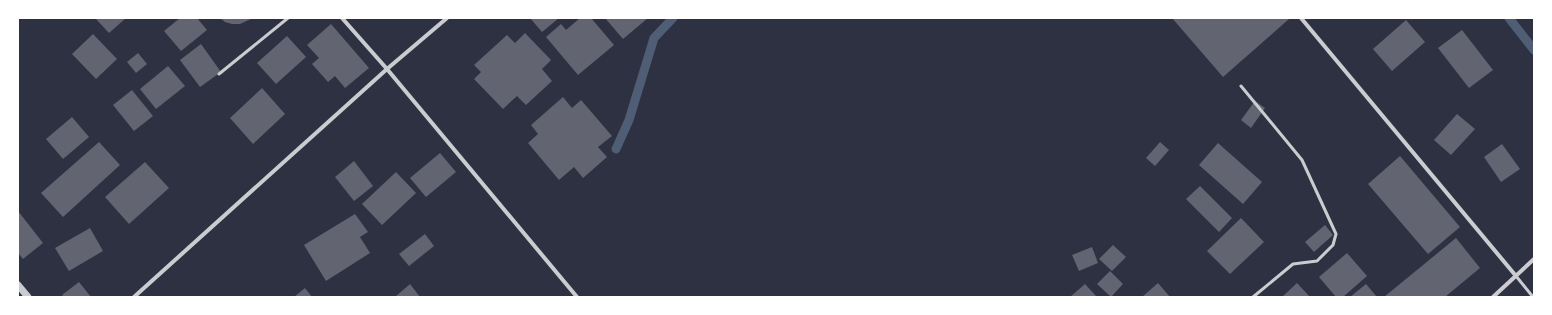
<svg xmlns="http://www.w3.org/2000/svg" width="1552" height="315" font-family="'Space Grotesk',sans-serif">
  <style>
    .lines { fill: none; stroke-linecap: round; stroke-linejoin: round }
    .stream { stroke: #4f5d75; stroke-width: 9 }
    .building { fill: #626471 }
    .service { stroke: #caccd0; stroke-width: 3 }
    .minor { stroke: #caccd0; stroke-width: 4 }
    .tertiary { stroke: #caccd0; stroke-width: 7 }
  </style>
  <rect width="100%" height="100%" fill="#2d3142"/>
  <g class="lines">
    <g class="stream">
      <polyline points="1509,18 1534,50"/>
      <polyline points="616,149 629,120 654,38 673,18"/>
    </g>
  </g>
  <g class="building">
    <polygon points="95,18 126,18 109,33"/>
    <polygon points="180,18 197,18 207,30 181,51 164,31"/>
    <polygon points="220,18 253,18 240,24 232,24 225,22"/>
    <polygon points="530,18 559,18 542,32"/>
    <polygon points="580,18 591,18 614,45 578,75 546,37 561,24 566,30"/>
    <polygon points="605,18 648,18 623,39"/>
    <polygon points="1172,18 1288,18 1289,19 1223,77"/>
    <polygon points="1406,20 1425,42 1392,71 1373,49"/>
    <polygon points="331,24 369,68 345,88 335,76 328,82 312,64 319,58 307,45"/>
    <polygon points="1462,30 1493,70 1469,88 1438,48"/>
    <polygon points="525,33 551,60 542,69 552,81 526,105 517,96 503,109 474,79 481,72 474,65 507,35 515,43"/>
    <polygon points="93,34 117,59 96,79 72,54"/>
    <polygon points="287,36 306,57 276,84 257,63"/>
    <polygon points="201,44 221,72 200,87 180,60"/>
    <polygon points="138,53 147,64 136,73 127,62"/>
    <polygon points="168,66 185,86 156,109 140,89"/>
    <polygon points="262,88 285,114 253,144 230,118"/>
    <polygon points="132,90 153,116 134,131 113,105"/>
    <polygon points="563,97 572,108 581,100 612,136 598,147 607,157 583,178 574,167 559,180 528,143 538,134 531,125"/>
    <polygon points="1255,101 1265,108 1251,128 1241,120"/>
    <polygon points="1457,114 1475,129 1451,155 1434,140"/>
    <polygon points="72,117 89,137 63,159 46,139"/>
    <polygon points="99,142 120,165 63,217 41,193"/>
    <polygon points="1160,142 1169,150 1155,166 1146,158"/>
    <polygon points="1218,143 1262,182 1243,204 1199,165"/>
    <polygon points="1502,144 1520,169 1501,182 1484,157"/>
    <polygon points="440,153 456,172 426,197 410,178"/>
    <polygon points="1400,156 1460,227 1428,254 1368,184"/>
    <polygon points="354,161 373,186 354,201 335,177"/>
    <polygon points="145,162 169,188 129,224 105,197"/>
    <polygon points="396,172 416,193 382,225 362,204"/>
    <polygon points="1200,186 1232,218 1219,232 1186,199"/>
    <polygon points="18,211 43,243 23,259 18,253"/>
    <polygon points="355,214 368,232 360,237 370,253 326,281 304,245"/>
    <polygon points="1241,218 1264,242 1230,274 1207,251"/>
    <polygon points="1325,225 1333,235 1314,252 1305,242"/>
    <polygon points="90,228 103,251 69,271 55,248"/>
    <polygon points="425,234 434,246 409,266 399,254"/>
    <polygon points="1456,238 1480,268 1445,297 1384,297"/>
    <polygon points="1113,245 1126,257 1112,271 1099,259"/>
    <polygon points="1092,247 1098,263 1079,271 1072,255"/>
    <polygon points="1347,253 1367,276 1343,297 1336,297 1319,277"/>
    <polygon points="1110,271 1123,284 1111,297 1097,284"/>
    <polygon points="79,282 91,297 64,297 62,295"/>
    <polygon points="1158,283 1170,297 1142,297"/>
    <polygon points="1297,283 1310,297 1282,297"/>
    <polygon points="410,284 420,297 395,297"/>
    <polygon points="1085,284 1097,297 1070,297"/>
    <polygon points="1366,284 1377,297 1350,297"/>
    <polygon points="305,288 312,297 294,297"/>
  </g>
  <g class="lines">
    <g class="service">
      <polyline points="219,74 288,18"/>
      <polyline points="1241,86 1302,160 1336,234 1333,245 1317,261 1293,264 1253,297"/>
      <polyline points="1516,276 1533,297"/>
    </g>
    <g class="minor">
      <polyline points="342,18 387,69 577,297"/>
      <polyline points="1301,18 1516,276"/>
      <polyline points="134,297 387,69 447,18"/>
      <polyline points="1493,297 1534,259"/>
    </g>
    <polyline class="tertiary" points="18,285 28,297"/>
  </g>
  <rect width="1552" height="315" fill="none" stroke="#ffffff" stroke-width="38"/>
</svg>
